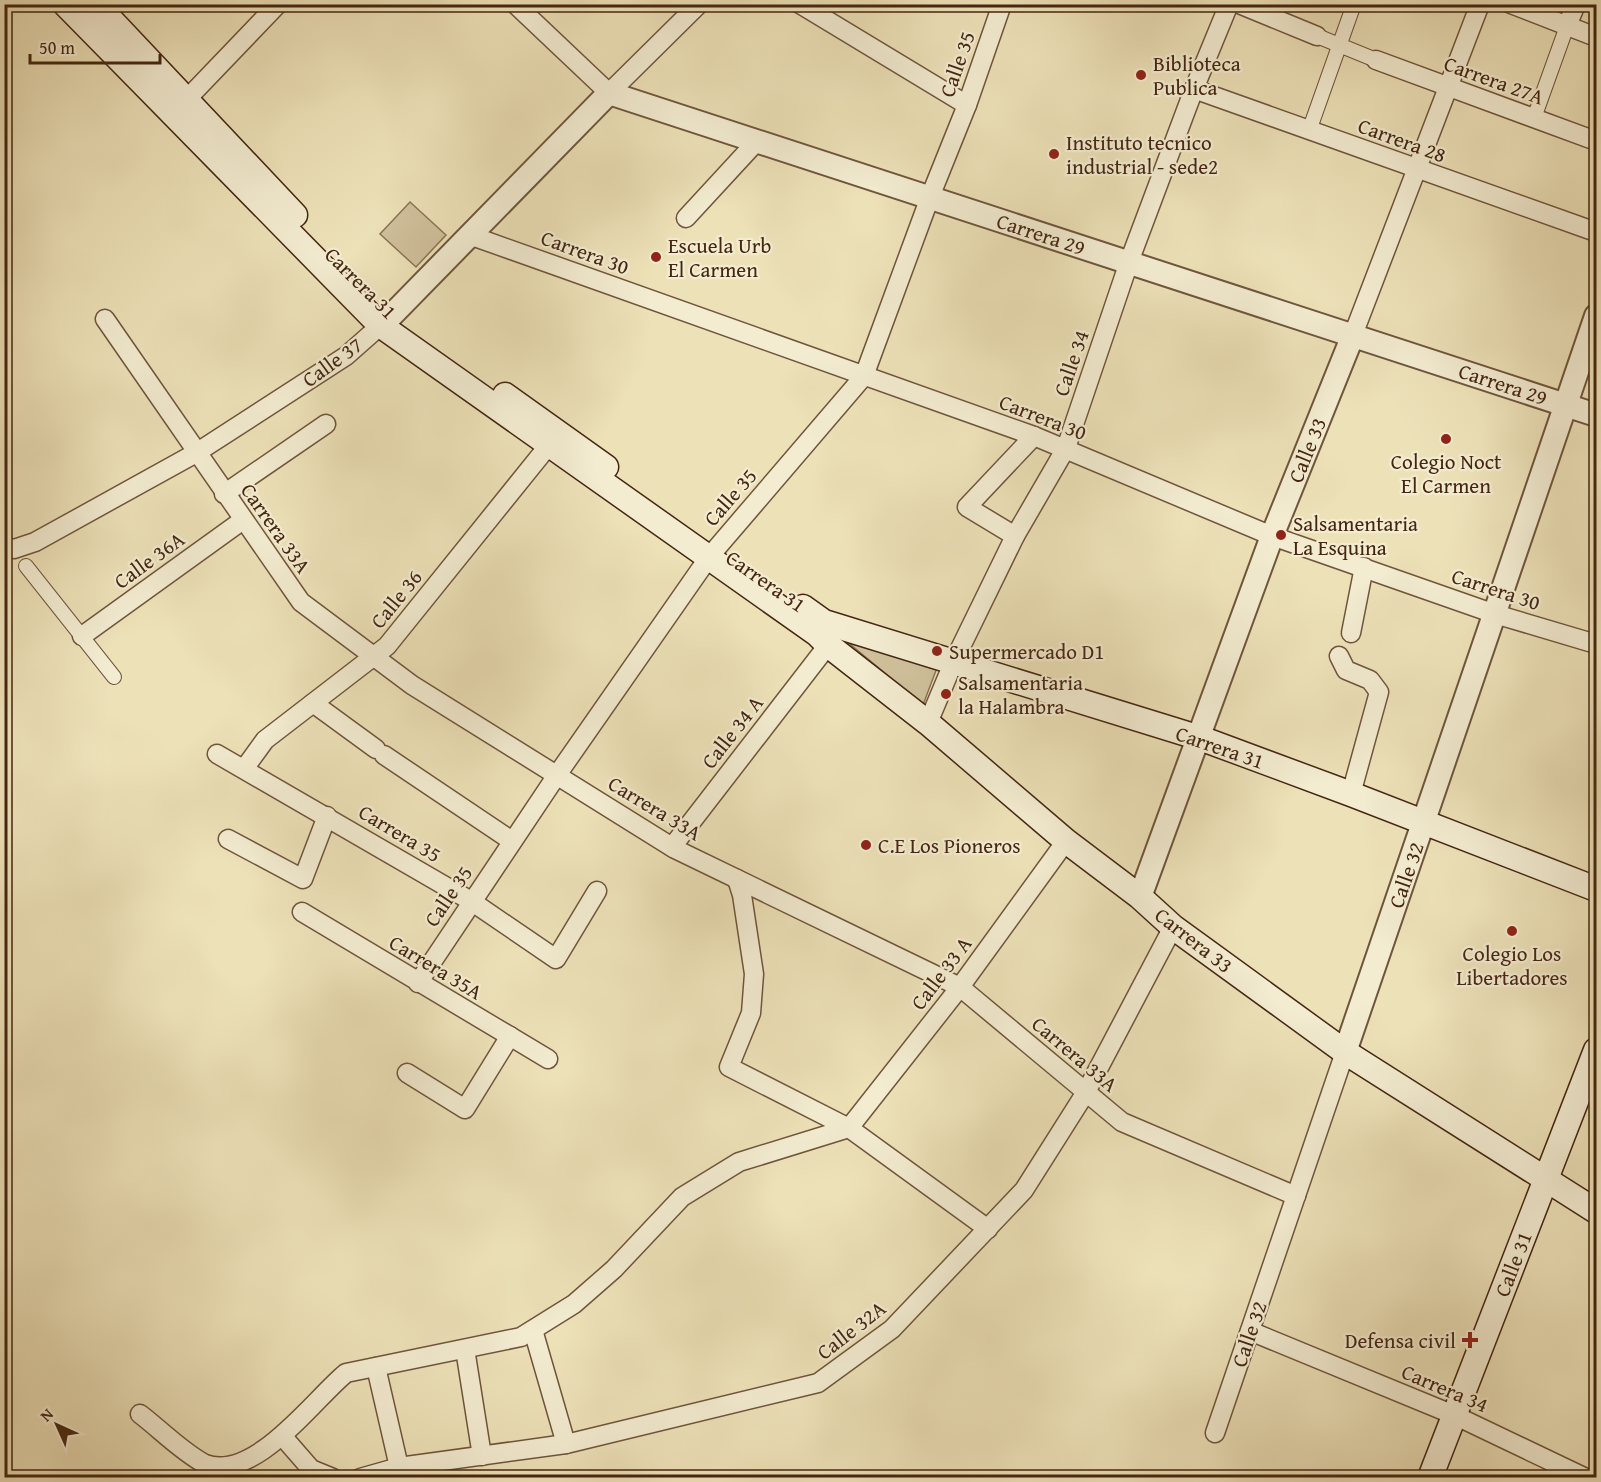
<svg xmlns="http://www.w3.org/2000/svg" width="1601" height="1482" font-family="'Gentium Book Plus',serif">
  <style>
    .green { fill: #d0c19c; stroke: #8a7456; stroke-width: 1.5 }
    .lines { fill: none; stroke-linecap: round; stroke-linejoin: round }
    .pedestrian-casing { stroke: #6f553b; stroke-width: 16 }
    .minor-casing { stroke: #6f553b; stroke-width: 21 }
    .tertiary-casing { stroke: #6f553b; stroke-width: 26 }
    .secondary-casing { stroke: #452611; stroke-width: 27 }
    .pedestrian { stroke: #f3ecd1; stroke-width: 14 }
    .minor { stroke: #f3ecd1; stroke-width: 18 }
    .tertiary { stroke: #f3ecd1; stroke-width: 22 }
    .secondary { stroke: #f3ecd1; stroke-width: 24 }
    .poi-dot { fill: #8f2418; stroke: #f3ecd1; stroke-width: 2 }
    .labels { text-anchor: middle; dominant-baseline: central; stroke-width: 4.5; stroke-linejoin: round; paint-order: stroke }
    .poi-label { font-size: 21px; fill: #452611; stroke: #f3ecd1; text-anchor: start }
    .street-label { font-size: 21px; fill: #452611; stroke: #f3ecd1 }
  </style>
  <rect width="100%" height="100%" fill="#ede1b8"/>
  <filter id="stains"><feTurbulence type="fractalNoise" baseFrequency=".00333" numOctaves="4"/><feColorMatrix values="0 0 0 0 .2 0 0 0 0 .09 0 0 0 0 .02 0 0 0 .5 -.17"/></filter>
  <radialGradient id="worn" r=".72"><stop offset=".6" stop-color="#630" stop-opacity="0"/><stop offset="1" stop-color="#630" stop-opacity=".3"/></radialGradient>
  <g class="green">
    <polygon points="410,202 446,235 416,267 380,234"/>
    <polygon points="844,639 938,665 923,705"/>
  </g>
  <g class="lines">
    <defs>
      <g id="pedestrian">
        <polyline points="1317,36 1376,60"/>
        <polyline points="1534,118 1567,26"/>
        <polyline points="1309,131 1354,4"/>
        <polyline points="26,566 114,677"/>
      </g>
      <g id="minor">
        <polyline points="515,4 609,93 699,4"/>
        <polyline points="800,4 967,105"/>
        <polyline points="1239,4 1317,36"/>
        <polyline points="1511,4 1596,37"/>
        <polyline points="1567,26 1576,4"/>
        <polyline points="1376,60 1596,141"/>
        <polyline points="1194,89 1596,232"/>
        <polyline points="186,100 278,4"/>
        <polyline points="686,218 757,141"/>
        <polyline points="472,236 1034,436 1272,536 1495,614 1596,644"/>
        <polyline points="105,319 301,602 412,685 675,849 960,987 1122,1122 1296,1196"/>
        <polyline points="1353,335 1480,4"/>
        <polyline points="224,494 326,424"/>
        <polyline points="1015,536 967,507 1034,436"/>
        <polyline points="4,546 14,549 35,542 196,453 346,356 389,318"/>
        <polyline points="1351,633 1364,567"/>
        <polyline points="82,636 243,520"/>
        <polyline points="1339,656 1346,670 1370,680 1379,692 1351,794"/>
        <polyline points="313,703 376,749"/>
        <polyline points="928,723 954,661 1015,536 1066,448 1129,262 1194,89 1229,4"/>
        <polyline points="217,754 471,901 556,959 597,891"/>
        <polyline points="384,755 512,841"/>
        <polyline points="244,769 265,740 387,646 557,435"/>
        <polyline points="228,839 303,879 327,816"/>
        <polyline points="672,847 828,645"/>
        <polyline points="737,879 742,895 754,974 751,1013 729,1067 849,1128 988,1229"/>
        <polyline points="302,912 548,1059"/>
        <polyline points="418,983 557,775 709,557 864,376 930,197 967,105 1002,4"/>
        <polyline points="407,1073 465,1109 510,1036"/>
        <polyline points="849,1128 960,987 1066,841"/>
        <polyline points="533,1330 566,1444"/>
        <polyline points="1250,1331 1454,1415 1586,1478"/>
        <polyline points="465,1349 482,1456"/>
        <polyline points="376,1367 399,1467"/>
        <path d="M140,1414C161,1430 182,1452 205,1464C255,1482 314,1399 346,1373L521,1337L574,1304L614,1269L682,1197L739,1162L849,1128"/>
        <polyline points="1215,1433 1345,1052"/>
        <polyline points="284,1438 311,1469 333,1478"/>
        <polyline points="360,1478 399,1467 566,1444 818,1383 892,1329 1024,1190 1086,1092 1173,927"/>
      </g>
      <g id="tertiary">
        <polyline points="390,317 609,93 1596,415"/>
        <polyline points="1140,897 1272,536 1353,335"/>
        <polyline points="1345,1052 1596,316"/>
      </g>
      <g id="secondary">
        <polyline points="65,4 380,325 817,634 828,645 928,723 1066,841 1140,897 1173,927 1345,1052 1596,1211"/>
        <polyline points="96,4 295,215"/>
        <polyline points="505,395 606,467"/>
        <polyline points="803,607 824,622 1200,738 1351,794 1596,889"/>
        <polyline points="1430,1478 1596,1050"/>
      </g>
    </defs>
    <use href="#pedestrian" class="pedestrian-casing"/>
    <use href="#minor" class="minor-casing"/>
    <use href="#tertiary" class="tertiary-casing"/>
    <use href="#secondary" class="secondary-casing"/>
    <use href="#pedestrian" class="pedestrian"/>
    <use href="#minor" class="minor"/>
    <use href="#tertiary" class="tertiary"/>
    <use href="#secondary" class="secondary"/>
  </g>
  <g class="poi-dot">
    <circle cx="1141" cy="75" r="6"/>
    <circle cx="1054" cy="154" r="6"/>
    <circle cx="656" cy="257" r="6"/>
    <circle cx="1446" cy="439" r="6"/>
    <circle cx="1281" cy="535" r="6"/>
    <circle cx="937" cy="651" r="6"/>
    <circle cx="946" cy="694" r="6"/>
    <circle cx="866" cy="845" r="6"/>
    <circle cx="1512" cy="931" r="6"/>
    <path d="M1467 1331h6v6h6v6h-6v6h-6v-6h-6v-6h6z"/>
  </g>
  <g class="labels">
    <g class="poi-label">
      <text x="1153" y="63">Biblioteca<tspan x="1153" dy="24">Publica</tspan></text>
      <text x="1066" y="142">Instituto tecnico<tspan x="1066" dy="24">industrial - sede2</tspan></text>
      <text x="668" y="245">Escuela Urb<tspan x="668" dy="24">El Carmen</tspan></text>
      <text x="1446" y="461" text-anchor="middle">Colegio Noct<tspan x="1446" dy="24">El Carmen</tspan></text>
      <text x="1293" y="523">Salsamentaria<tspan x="1293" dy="24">La Esquina</tspan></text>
      <text x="949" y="651">Supermercado D1</text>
      <text x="958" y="682">Salsamentaria<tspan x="958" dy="24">la Halambra</tspan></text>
      <text x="878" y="845">C.E Los Pioneros</text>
      <text x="1512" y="953" text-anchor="middle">Colegio Los<tspan x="1512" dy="24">Libertadores</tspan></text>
      <text x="1456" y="1340" text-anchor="end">Defensa civil</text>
    </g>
    <g class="street-label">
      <text transform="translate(957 64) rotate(-71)">Calle 35</text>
      <text transform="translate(1494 80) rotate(20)">Carrera 27A</text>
      <text transform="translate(1402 140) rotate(20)">Carrera 28</text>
      <text transform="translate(1041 234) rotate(18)">Carrera 29</text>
      <text transform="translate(585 252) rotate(20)">Carrera 30</text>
      <text transform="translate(361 283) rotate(45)">Carrera 31</text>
      <text transform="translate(332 362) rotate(-36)">Calle 37</text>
      <text transform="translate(1071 363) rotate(-71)">Calle 34</text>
      <text transform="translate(1503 384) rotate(18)">Carrera 29</text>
      <text transform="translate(1043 417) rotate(21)">Carrera 30</text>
      <text transform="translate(1307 450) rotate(-68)">Calle 33</text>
      <text transform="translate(730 497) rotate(-49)">Calle 35</text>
      <text transform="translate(276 528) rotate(55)">Carrera 33A</text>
      <text transform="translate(149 560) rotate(-36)">Calle 36A</text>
      <text transform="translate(766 581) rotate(35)">Carrera 31</text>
      <text transform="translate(1496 589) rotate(18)">Carrera 30</text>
      <text transform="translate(396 599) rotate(-51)">Calle 36</text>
      <text transform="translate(732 732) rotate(-52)">Calle 34 A</text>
      <text transform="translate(1220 747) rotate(19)">Carrera 31</text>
      <text transform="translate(655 808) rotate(31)">Carrera 33A</text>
      <text transform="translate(400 833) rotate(31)">Carrera 35</text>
      <text transform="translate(1406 875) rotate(-71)">Calle 32</text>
      <text transform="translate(448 896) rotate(-56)">Calle 35</text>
      <text transform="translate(1194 940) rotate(38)">Carrera 33</text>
      <text transform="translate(436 967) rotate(31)">Carrera 35A</text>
      <text transform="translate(941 973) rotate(-53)">Calle 33 A</text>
      <text transform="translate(1075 1054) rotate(40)">Carrera 33A</text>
      <text transform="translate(1513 1264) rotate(-69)">Calle 31</text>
      <text transform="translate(851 1330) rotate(-38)">Calle 32A</text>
      <text transform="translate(1249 1334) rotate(-71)">Calle 32</text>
      <text transform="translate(1445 1388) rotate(23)">Carrera 34</text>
    </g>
  </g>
  <rect width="1601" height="1482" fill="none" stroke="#ede1b8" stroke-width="24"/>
  <rect x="6" y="6" width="1589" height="1470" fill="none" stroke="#452611" stroke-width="3"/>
  <rect x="12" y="12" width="1577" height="1458" fill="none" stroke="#452611" stroke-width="1.5"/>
  <g transform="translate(57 1425) rotate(315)" stroke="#f3ecd1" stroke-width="4.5" paint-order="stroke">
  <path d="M0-4.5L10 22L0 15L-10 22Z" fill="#452611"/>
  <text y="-9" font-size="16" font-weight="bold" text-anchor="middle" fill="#452611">N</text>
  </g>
  <path d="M30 54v9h130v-9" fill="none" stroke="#452611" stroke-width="3"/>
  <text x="39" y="54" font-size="18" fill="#452611" stroke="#f3ecd1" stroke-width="4.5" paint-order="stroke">50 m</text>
  <rect width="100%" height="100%" filter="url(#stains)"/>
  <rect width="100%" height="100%" fill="url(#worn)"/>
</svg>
